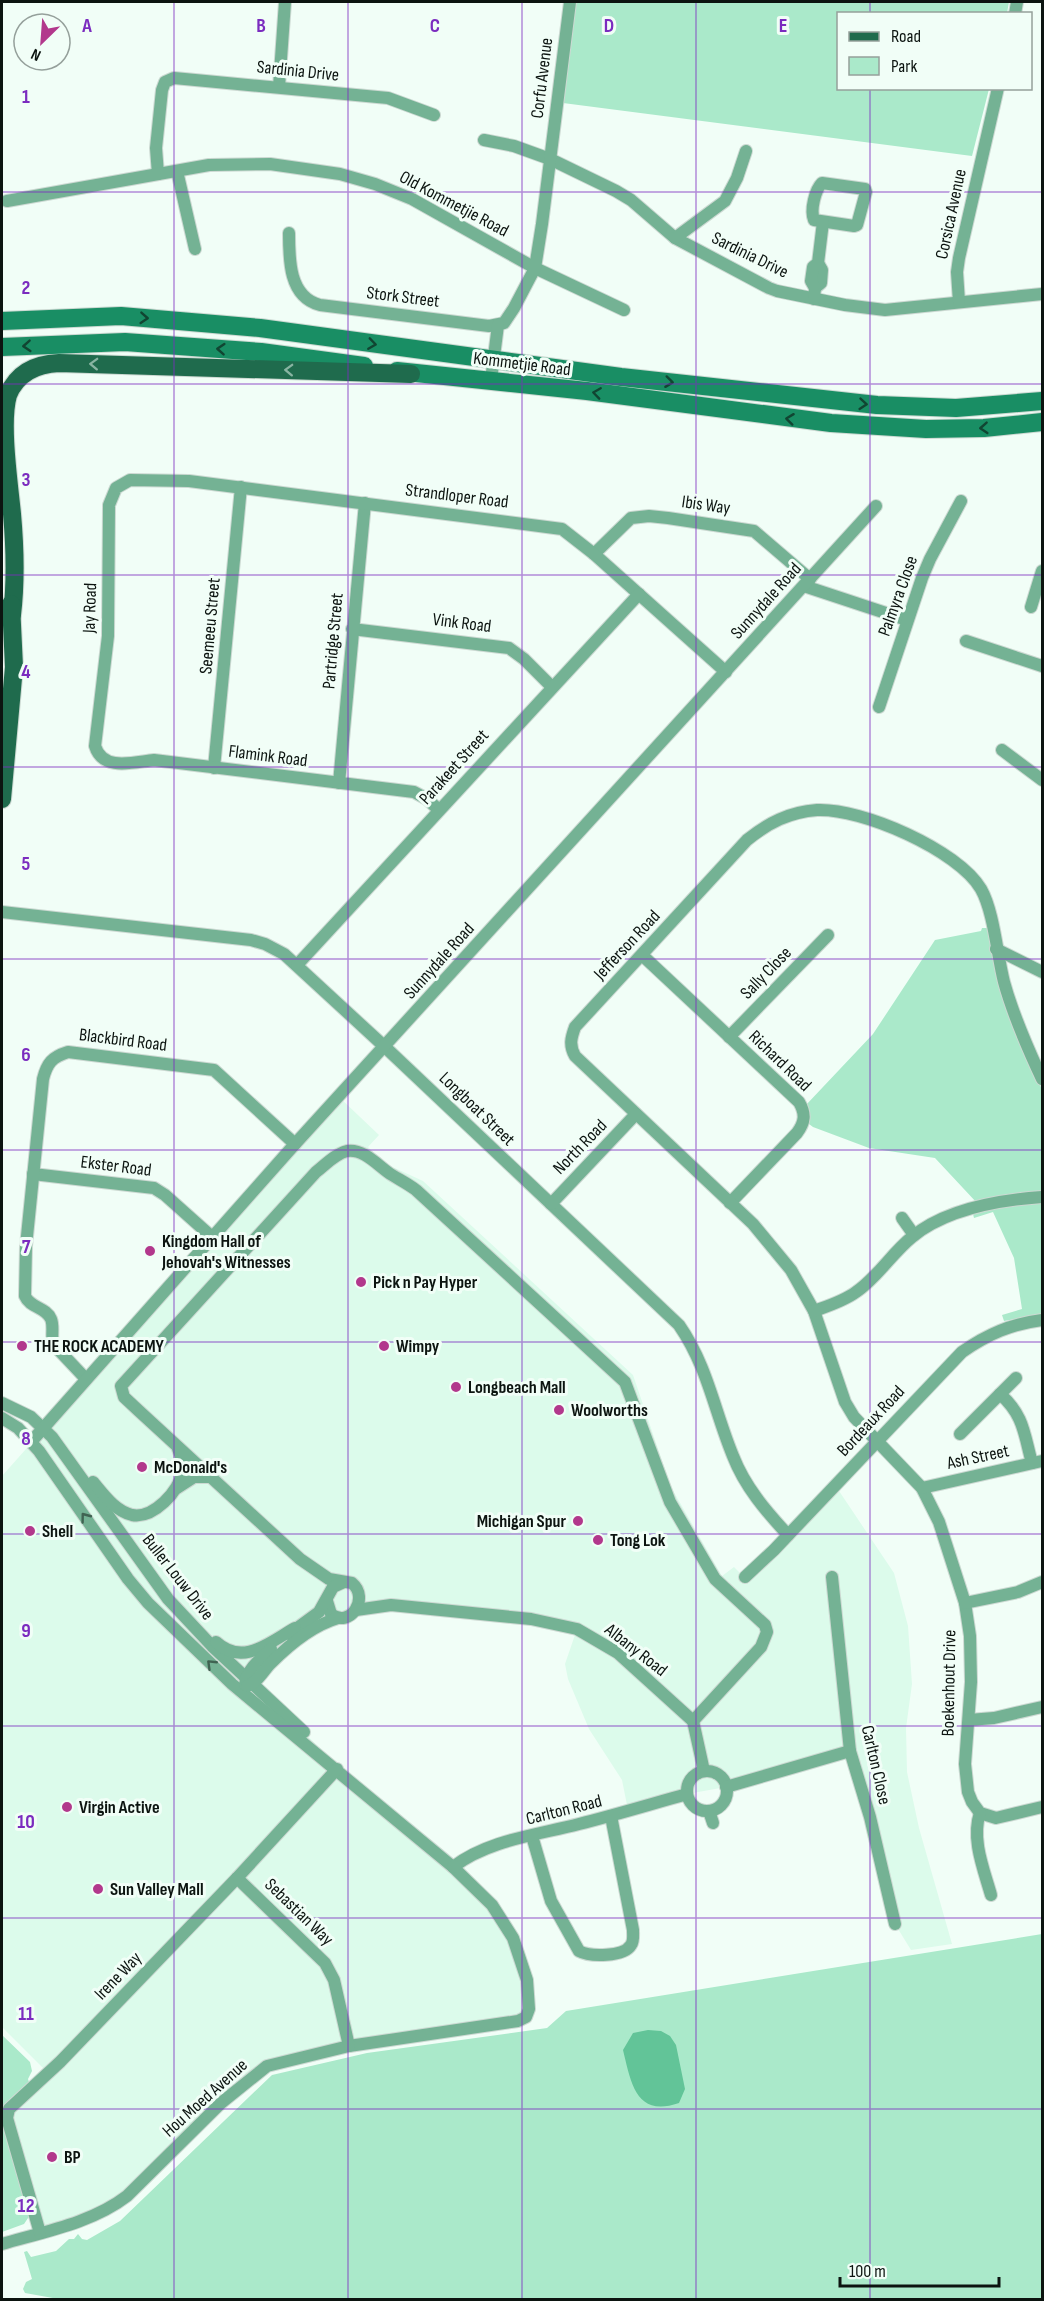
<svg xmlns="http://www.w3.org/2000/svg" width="1044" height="2301" font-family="'Sofia Sans Condensed',sans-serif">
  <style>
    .built { fill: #dcfbeb }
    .green { fill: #aae9ca }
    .water { fill: #62c498 }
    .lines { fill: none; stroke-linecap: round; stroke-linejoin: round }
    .street-casing { stroke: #ccd9d2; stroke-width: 14 }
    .secondary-casing { stroke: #ccd9d2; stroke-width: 20 }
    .primary-casing { stroke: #ccd9d2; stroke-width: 20 }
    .street { stroke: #74b294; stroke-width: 12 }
    .secondary { stroke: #198e64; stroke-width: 18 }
    .primary { stroke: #1f6b4d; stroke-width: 18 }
    .oneway { stroke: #114532 }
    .oneway2 { stroke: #88b4a2 }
    .oneway3 { stroke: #406352 }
    .grid { fill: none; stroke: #7b2cbf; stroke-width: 1.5; stroke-opacity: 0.55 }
    .poi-dot { fill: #b2388c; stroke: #f1fef7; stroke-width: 2 }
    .labels { text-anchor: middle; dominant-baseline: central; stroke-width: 6; stroke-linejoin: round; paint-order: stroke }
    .street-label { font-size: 18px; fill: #0c1410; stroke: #f1fef7 }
    .poi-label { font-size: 18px; font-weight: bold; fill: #0c1410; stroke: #f1fef7; text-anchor: start }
    .grid-label { font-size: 20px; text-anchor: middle; font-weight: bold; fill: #7b2cbf; stroke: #f1fef7; stroke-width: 6; stroke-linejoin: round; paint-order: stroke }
  </style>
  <rect width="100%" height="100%" fill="#f1fef7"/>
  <polygon class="built" points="339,1097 379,1135 368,1147 386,1164 423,1181 633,1375 671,1487 722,1576 734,1567 744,1577 835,1485 894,1573 908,1626 912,1684 906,1728 907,1772 919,1828 952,1944 911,1950 895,1924 850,1751 726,1787 687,1794 628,1810 622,1780 589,1729 568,1679 565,1664 577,1629 391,1605 328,1621 254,1684 324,1752 337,1769 453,1867 513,1938 528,2014 267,2066 127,2196 40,2233 7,2118 48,2073 2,2027 2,1476"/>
  <g class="green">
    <polygon points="574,2 1009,2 1007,13 838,14 838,88 989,89 972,156 563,103"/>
    <polygon points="982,928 987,928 992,948 1042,1090 1042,1192 977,1203 935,1158 869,1148 813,1127 809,1124 806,1105 873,1034 935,940 981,931"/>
    <polygon points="1042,1202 1042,1314 1004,1321 1002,1315 1022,1309 1014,1258 993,1212 974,1218 973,1214 1003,1206"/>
    <polygon points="1042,1934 1042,2299 64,2300 25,2293 23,2289 26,2282 32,2279 24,2252 27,2251 31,2257 56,2251 69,2239 74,2239 78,2234 82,2239 87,2240 120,2221 272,2075 367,2053 547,2028 566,2011"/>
    <polygon points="2,2035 30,2062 32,2071 28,2079 29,2082 10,2099 5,2109 30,2215 24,2224 2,2232"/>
  </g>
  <path class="water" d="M648,2030L661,2031L670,2036L676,2045L685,2089L679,2103C636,2118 631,2083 623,2050L633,2033Z"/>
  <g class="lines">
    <defs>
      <g id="street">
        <polyline points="1015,14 1017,2"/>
        <polyline points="279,87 285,2"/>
        <polyline points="484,140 514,146 550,159 616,191 631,200 675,238 769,288 777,291 845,305 885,310 1042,294"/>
        <polyline points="177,171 195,249"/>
        <polyline points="158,174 156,148 162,90 165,82 174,78 388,98 434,115"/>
        <path d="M822,183L865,189L866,192L857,225L854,226L814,220C810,210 815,190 822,183Z"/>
        <polyline points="7,201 209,165 270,164 340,174 375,184 412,199 535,268 624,310"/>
        <path d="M289,233C289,260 289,297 320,305L489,326L504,323L514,308L535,268L542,224L570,2"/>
        <polyline points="675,238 725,201 737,178 746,151"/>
        <polyline points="815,288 821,283 822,270 818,263"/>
        <polyline points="814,299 815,288 811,281 813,267 818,263 823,222"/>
        <polyline points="959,302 957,272 959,258 998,88"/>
        <polyline points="491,380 498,325"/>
        <polyline points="594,554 631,518 649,516 668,518 754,531 810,579"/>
        <polyline points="804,586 907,620"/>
        <polyline points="1031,607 1042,571"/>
        <polyline points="352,629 509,648 524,659 552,687"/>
        <polyline points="966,641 1042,666"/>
        <polyline points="879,707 922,578 930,559 961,501"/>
        <polyline points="1002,750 1042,780"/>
        <polyline points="214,768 241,487"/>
        <polyline points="339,783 365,503"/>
        <path d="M439,810L427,799L414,792L154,760C134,762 103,772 95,746L108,636L109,505L116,488L130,480L189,481L562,529L594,554L726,672"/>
        <path d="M2,912L251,940L265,944L284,954L385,1047L679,1325C708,1367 714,1410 733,1456C745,1487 766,1511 788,1535"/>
        <polyline points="996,949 1042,972"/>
        <path d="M642,955L799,1102C806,1114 805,1122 797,1133L730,1203"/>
        <polyline points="297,965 639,594"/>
        <polyline points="729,1037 828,935"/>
        <path d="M1042,1079C1028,1049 1013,1015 1004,982C997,955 994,912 981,889C958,850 862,808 817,810C789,812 768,823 747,840L575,1027C571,1038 569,1045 575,1056L753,1224L791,1270L814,1311L845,1402L854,1417L922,1488L939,1522L965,1603L970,1636L971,1682L965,1764L968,1792L972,1802L980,1813L996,1818L1042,1807"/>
        <polyline points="33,1174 154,1188 165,1195 212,1237"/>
        <polyline points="551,1204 636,1114"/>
        <polyline points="902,1218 914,1235"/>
        <path d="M814,1311C828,1306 844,1301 856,1292C877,1278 892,1253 912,1237C946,1209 1000,1200 1042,1197"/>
        <path d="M86,1379L53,1344C51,1336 54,1326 51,1319C46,1307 30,1308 25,1296L26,1246L43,1079C47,1063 52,1057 68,1052L214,1070L295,1144"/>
        <path d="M1000,1394C1024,1415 1024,1434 1032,1463"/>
        <polyline points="2,1403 31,1417 52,1437 168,1599 212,1646 304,1732"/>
        <path d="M2,1418L18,1428L39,1451L128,1579L148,1603L232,1684L453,1867L492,1905L513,1938L527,1980L529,2009L526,2017L518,2021L349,2046L267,2066L221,2103L127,2196C92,2223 43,2232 2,2244"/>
        <polyline points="960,1434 1016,1378"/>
        <polyline points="31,1442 295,1144 876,506"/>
        <path d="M93,1482C104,1495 115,1511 132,1515C153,1519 180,1491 182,1472C184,1464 181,1456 178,1449"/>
        <polyline points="177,1488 194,1477 210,1477"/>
        <polyline points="922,1488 1042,1461"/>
        <path d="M745,1577L774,1550L962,1352C988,1334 1011,1324 1042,1320"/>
        <polyline points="832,1577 850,1751 870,1817 895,1924"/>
        <path d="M327,1601L331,1614C350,1629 370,1598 352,1583L329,1579L300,1559L139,1411L124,1397L121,1386L316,1172C325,1165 335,1154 347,1151C364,1148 379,1167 392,1175C400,1180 408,1184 416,1190L625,1382L670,1502L715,1579L765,1625L767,1632L761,1647L693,1721"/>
        <polyline points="965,1603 1018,1592 1042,1582"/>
        <polyline points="356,1610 391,1605 531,1619 577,1629 618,1653 693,1721 704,1771"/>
        <polyline points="289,1634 319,1612 333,1587 344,1582"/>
        <path d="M216,1642C243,1667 270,1642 295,1628"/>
        <path d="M245,1685C246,1670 261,1658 271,1649"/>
        <path d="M247,1686C257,1683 263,1671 271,1663C289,1645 314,1625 338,1618"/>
        <polyline points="969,1720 994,1718 1042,1707"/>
        <circle cx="707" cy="1791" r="20"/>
        <polyline points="726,1787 850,1751"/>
        <polyline points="709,1811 713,1823"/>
        <path d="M980,1813C971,1839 984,1870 991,1895"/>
        <path d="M532,1836L551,1901L579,1951C590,1957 624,1957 631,1945C634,1941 633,1936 633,1930L611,1816"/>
        <path d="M453,1867C488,1840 537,1835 579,1824C615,1815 651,1804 687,1794"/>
        <polyline points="237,1878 325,1963 334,1980 349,2046"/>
        <polyline points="40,2233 7,2118 9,2109 60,2062 237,1878 337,1769"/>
      </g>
      <g id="secondary">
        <polyline points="2,321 121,316 260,328 621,377 877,405 956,408 1042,401"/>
        <polyline points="2,347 125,342 261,352 364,366"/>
        <polyline points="397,371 587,391 831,423 926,429 984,428 1042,422"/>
      </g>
      <g id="primary">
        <path d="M12,615C16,581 15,547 12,514C9,483 0,423 8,395C17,373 36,364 59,363L411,374"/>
        <polyline points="2,799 14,667 11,604"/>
      </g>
    </defs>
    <use href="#street" class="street-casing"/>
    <use href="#secondary" class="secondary-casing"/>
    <use href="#primary" class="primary-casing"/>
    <use href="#street" class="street"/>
    <use href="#secondary" class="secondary"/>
    <use href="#primary" class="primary"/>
  </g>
  <defs><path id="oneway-chevron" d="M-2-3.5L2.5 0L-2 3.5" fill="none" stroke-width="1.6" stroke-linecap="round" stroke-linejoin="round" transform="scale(1.5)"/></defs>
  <g class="oneway">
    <use href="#oneway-chevron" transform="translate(144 318) rotate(4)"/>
    <use href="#oneway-chevron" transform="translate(372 344) rotate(8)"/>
    <use href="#oneway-chevron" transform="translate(27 346) rotate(176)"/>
    <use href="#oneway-chevron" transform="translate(221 349) rotate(-176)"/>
    <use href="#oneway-chevron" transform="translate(669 382) rotate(7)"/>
    <use href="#oneway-chevron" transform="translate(597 393) rotate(-172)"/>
    <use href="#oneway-chevron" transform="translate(863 404) rotate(5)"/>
    <use href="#oneway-chevron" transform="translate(790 419) rotate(-173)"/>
    <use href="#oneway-chevron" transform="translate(984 428) rotate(176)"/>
  </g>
  <g class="oneway2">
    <use href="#oneway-chevron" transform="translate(94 364) rotate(-178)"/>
    <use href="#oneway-chevron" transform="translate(289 370) rotate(-178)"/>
  </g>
  <g class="oneway3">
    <use href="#oneway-chevron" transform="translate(85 1517) rotate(-127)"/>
    <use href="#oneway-chevron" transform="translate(211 1664) rotate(-136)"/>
  </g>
  <path class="grid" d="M174,2V2300M348,2V2300M522,2V2300M696,2V2300M870,2V14M870,88V2300M2,192H1042M2,384H1042M2,575H1042M2,767H1042M2,959H1042M2,1150H1042M2,1342H1042M2,1534H1042M2,1726H1042M2,1918H1042M2,2109H1042"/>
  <g class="poi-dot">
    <circle cx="150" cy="1251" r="6"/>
    <circle cx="361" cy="1282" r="6"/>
    <circle cx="22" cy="1346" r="6"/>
    <circle cx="384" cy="1346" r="6"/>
    <circle cx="456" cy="1387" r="6"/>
    <circle cx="559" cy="1410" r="6"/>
    <circle cx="142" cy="1467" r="6"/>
    <circle cx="578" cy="1521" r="6"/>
    <circle cx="30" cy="1531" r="6"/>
    <circle cx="598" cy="1540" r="6"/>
    <circle cx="67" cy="1807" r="6"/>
    <circle cx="98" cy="1889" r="6"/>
    <circle cx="52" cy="2157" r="6"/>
  </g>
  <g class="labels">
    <g class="street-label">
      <text transform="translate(298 71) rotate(6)">Sardinia Drive</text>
      <text transform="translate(542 78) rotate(-83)">Corfu Avenue</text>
      <text transform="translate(454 204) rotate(28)">Old Kommetjie Road</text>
      <text transform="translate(951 214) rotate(-78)">Corsica Avenue</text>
      <text transform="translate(750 255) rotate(26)">Sardinia Drive</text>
      <text transform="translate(403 297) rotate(7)">Stork Street</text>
      <text transform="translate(522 364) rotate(7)">Kommetjie Road</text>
      <text transform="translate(457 496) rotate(7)">Strandloper Road</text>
      <text transform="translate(706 505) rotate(8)">Ibis Way</text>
      <text transform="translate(898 596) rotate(-70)">Palmyra Close</text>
      <text transform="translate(766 601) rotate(-48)">Sunnydale Road</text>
      <text transform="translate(90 608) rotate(-88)">Jay Road</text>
      <text transform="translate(462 623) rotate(7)">Vink Road</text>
      <text transform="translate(210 626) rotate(-85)">Seemeeu Street</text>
      <text transform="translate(333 641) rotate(-85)">Partridge Street</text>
      <text transform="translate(268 756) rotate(7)">Flamink Road</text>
      <text transform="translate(454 767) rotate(-48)">Parakeet Street</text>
      <text transform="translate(627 945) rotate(-47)">Jefferson Road</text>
      <text transform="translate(439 961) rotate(-48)">Sunnydale Road</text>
      <text transform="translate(766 973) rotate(-46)">Sally Close</text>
      <text transform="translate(123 1040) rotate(7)">Blackbird Road</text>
      <text transform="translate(780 1061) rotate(44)">Richard Road</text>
      <text transform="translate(477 1109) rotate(44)">Longboat Street</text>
      <text transform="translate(580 1147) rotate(-46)">North Road</text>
      <text transform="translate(116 1166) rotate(7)">Ekster Road</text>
      <text transform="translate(871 1421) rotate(-47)">Bordeaux Road</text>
      <text transform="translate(978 1457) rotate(-12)">Ash Street</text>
      <text transform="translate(178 1577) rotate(52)">Buller Louw Drive</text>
      <text transform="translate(636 1650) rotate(38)">Albany Road</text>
      <text transform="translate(949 1683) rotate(-89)">Boekenhout Drive</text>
      <text transform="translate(876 1765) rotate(77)">Carlton Close</text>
      <text transform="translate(564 1810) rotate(-14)">Carlton Road</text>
      <text transform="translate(299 1912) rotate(44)">Sebastian Way</text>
      <text transform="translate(118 1976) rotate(-46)">Irene Way</text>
      <text transform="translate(205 2098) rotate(-42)">Hou Moed Avenue</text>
    </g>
    <g class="poi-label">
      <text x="162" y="1241">Kingdom Hall of<tspan x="162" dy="21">Jehovah's Witnesses</tspan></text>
      <text x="373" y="1282">Pick n Pay Hyper</text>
      <text x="34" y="1346">THE ROCK ACADEMY</text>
      <text x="396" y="1346">Wimpy</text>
      <text x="468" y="1387">Longbeach Mall</text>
      <text x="571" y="1410">Woolworths</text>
      <text x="154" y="1467">McDonald's</text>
      <text x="566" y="1521" text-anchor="end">Michigan Spur</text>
      <text x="42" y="1531">Shell</text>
      <text x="610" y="1540">Tong Lok</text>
      <text x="79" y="1807">Virgin Active</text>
      <text x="110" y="1889">Sun Valley Mall</text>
      <text x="64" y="2157">BP</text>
    </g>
  </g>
  <g class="grid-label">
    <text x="87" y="32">A</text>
    <text x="261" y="32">B</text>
    <text x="435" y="32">C</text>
    <text x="609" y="32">D</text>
    <text x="783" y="32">E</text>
    <text x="26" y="103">1</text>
    <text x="26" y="294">2</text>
    <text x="26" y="486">3</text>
    <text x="26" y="678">4</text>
    <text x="26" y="870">5</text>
    <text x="26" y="1061">6</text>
    <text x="26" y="1253">7</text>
    <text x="26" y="1445">8</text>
    <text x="26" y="1637">9</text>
    <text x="26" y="1828">10</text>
    <text x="26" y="2020">11</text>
    <text x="26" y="2212">12</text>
  </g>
  <rect width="1044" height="2301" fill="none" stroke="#0c1410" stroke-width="6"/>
  <rect x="837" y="12" width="195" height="78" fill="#f1fef7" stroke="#95a09b" stroke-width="1.5"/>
  <rect x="849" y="32" width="30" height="9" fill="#1f6b4d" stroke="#95a09b" stroke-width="1.5"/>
  <text x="891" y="42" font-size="18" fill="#0c1410">Road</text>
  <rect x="849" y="57" width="30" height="18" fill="#aae9ca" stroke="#95a09b" stroke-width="1.5"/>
  <text x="891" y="72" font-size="18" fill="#0c1410">Park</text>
  <g transform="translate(42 42) rotate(205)"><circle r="28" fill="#f1fef7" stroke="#95a09b" stroke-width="1.5"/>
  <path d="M0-4.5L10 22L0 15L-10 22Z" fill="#b2388c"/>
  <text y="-9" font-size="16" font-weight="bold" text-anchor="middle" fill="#0c1410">N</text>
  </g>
  <path d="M840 2277v9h159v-9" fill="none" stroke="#0c1410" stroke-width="3"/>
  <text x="849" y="2277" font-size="18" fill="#0c1410" stroke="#f1fef7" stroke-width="4.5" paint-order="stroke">100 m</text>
</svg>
